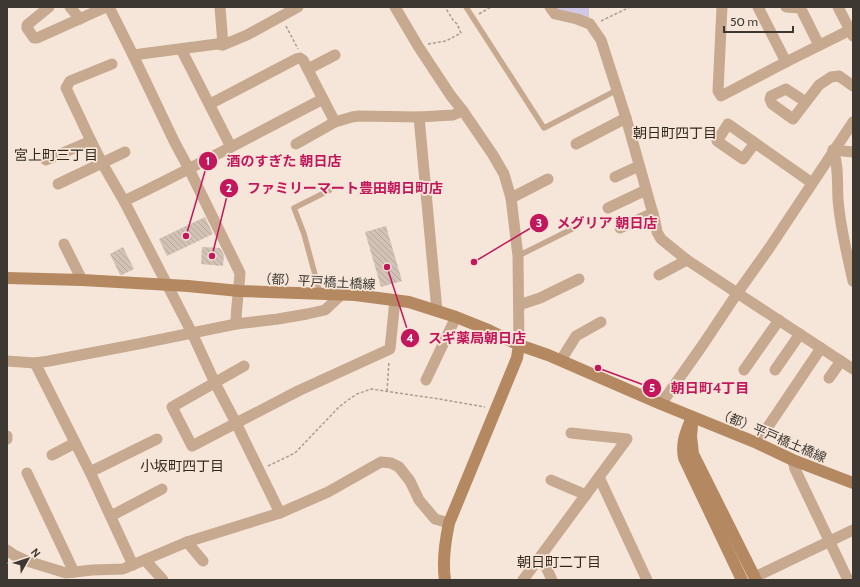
<svg xmlns="http://www.w3.org/2000/svg" width="860" height="587" font-family="Cabin,'Noto Sans JP',sans-serif">
  <style>
    .green { fill: #d1c9e3 }
    .building { fill: url(#building-back-hatch) }
    .lines { fill: none; stroke-linecap: round; stroke-linejoin: round }
    .path { stroke: #a99d94; stroke-width: 1.5; stroke-dasharray: 3 2; stroke-linecap: butt }
    .lane { stroke: #c6a98f; stroke-width: 5.5 }
    .street { stroke: #c6a98f; stroke-width: 11 }
    .secondary { stroke: #b48961; stroke-width: 12 }
    .labels { text-anchor: middle; dominant-baseline: central; stroke-width: 3.5; stroke-linejoin: round; paint-order: stroke }
    .street-label { font-size: 13px; fill: #3e3833; stroke: #f6e6d9 }
    .neighbourhood-label { font-size: 14px; fill: #33281d; stroke: #f6e6d9 }
    .leader { fill: none; stroke: #c2185b; stroke-width: 1.5 }
    .callout-dot { fill: #c2185b; stroke: #f6e6d9; stroke-width: 1.5 }
    .mark-label { font-size: 12px; text-anchor: middle; font-weight: bold; fill: #fff }
    .callout-label { font-size: 14px; text-anchor: middle; font-weight: bold; fill: #c2185b; stroke: #f6e6d9; stroke-width: 3.5; stroke-linejoin: round; paint-order: stroke }
  </style>
  <defs>
    <pattern id="building-back-hatch" width="6" height="6" patternUnits="userSpaceOnUse"><rect width="6" height="6" fill="#d1c2b5"/><path d="M-1 5l2 2M0 0l6 6M5-1l2 2" fill="none" stroke="#b4a79c"/></pattern>
  </defs>
  <rect width="100%" height="100%" fill="#f6e6d9"/>
  <polygon class="green" points="557,7 589,7 589,18 559,11"/>
  <g class="building">
    <polygon points="205,217 213,234 167,256 159,239"/>
    <polygon points="386,226 402,281 381,287 365,232"/>
    <polygon points="123,247 134,269 122,275 120,275 110,254"/>
    <polygon points="202,247 220,248 224,255 223,266 201,264"/>
  </g>
  <g class="lines">
    <g class="path">
      <polyline points="479,14 491,7"/>
      <polyline points="601,21 630,7"/>
      <polyline points="286,26 298,49"/>
      <polyline points="428,44 446,41 461,33 457,24 453,20 445,7"/>
      <polyline points="387,391 389,361"/>
      <polyline points="268,466 295,453 339,407 348,400 357,394 371,389 439,399 485,407"/>
    </g>
    <g class="lane">
      <polyline points="466,7 544,128 617,90"/>
      <polyline points="518,256 576,227"/>
      <polyline points="320,293 304,234 294,208 330,190"/>
    </g>
    <g class="street">
      <polyline points="49,7 27,25 27,28 34,38 37,38 106,7"/>
      <polyline points="70,7 80,19"/>
      <path d="M109,7L133,55L174,141L189,169L240,273C239,290 236,307 236,324"/>
      <polyline points="220,7 223,45"/>
      <polyline points="395,7 418,46 451,96 463,111 493,155 504,174 511,198 518,256 519,345"/>
      <polyline points="550,7 555,14 577,19 590,24 601,40 626,118 655,221 657,232 661,239 687,260 853,369"/>
      <polyline points="722,7 718,91 721,96 786,62 850,30"/>
      <polyline points="758,7 786,62"/>
      <polyline points="786,7 800,8 802,11 819,45"/>
      <polyline points="838,7 853,36"/>
      <polyline points="181,49 231,147"/>
      <polyline points="133,55 217,44 223,45 247,35 298,7"/>
      <polyline points="308,69 335,55"/>
      <polyline points="806,102 786,89 771,96 770,99 772,104 793,119 819,85 831,77 839,76 853,86"/>
      <polyline points="210,104 296,59 300,58 303,60 323,99"/>
      <polyline points="419,117 437,311"/>
      <polyline points="91,141 66,88 70,81 112,64"/>
      <polyline points="755,143 743,159 717,141 728,124 812,183"/>
      <polyline points="296,144 335,122"/>
      <polyline points="576,144 626,118"/>
      <path d="M833,150C839,166 837,183 838,199C840,227 847,254 853,281"/>
      <polyline points="833,150 853,152"/>
      <polyline points="46,160 91,141 102,163 125,152"/>
      <polyline points="615,177 639,166"/>
      <polyline points="58,184 102,163 124,201"/>
      <polyline points="511,198 548,179"/>
      <polyline points="608,208 646,190"/>
      <polyline points="620,228 653,213"/>
      <polyline points="64,244 82,280"/>
      <polyline points="659,275 687,260"/>
      <polyline points="519,305 540,298 579,279"/>
      <polyline points="561,360 576,336 601,322"/>
      <polyline points="7,361 35,363 49,361 138,344 236,324 278,319 307,314 325,310 342,294"/>
      <polyline points="35,363 90,472 133,565"/>
      <polyline points="244,366 172,407 192,446 298,391 390,349 395,300"/>
      <polyline points="744,370 779,320"/>
      <polyline points="775,370 800,334"/>
      <polyline points="829,378 841,361"/>
      <polyline points="426,380 456,317"/>
      <polyline points="661,404 702,346 738,292 770,247 853,122"/>
      <polyline points="7,436 7,439"/>
      <polyline points="757,443 821,348"/>
      <polyline points="52,455 75,443"/>
      <polyline points="793,460 795,469 848,580"/>
      <polyline points="90,472 157,439"/>
      <polyline points="27,473 74,572"/>
      <polyline points="599,477 647,580"/>
      <polyline points="551,480 586,495"/>
      <path d="M280,513L236,423L215,383L192,333L124,201C191,169 257,133 323,99L335,122L352,117L359,116L419,117L453,115L463,111"/>
      <polyline points="111,516 162,489"/>
      <polyline points="187,542 203,561"/>
      <polyline points="7,550 14,555 27,561 66,573 92,570 123,569 187,542 280,513 328,492 381,462 391,463 399,467 410,481 419,500 435,519 449,523"/>
      <polyline points="541,556 552,580"/>
      <polyline points="145,560 163,580"/>
      <polyline points="755,577 853,530"/>
      <polyline points="523,580 627,439 571,433"/>
    </g>
    <g class="secondary">
      <polyline points="7,278 82,280 188,286 239,291 355,295 409,302 456,317 486,329 519,345 548,355 661,404 757,443 793,460 853,483"/>
      <path d="M692,417C686,432 681,442 684,458L742,580"/>
      <polyline points="692,426 691,436 693,454 756,580"/>
      <path d="M445,580C442,561 445,542 449,523L517,358L519,345"/>
    </g>
  </g>
  <g class="labels">
    <g class="street-label">
      <text transform="translate(317 281) rotate(3)">（都）平戸橋土橋線</text>
      <text transform="translate(772 435) rotate(23)">（都）平戸橋土橋線</text>
    </g>
    <g class="neighbourhood-label">
      <text x="675" y="133">朝日町四丁目</text>
      <text x="56" y="155">宮上町三丁目</text>
      <text x="182" y="466">小坂町四丁目</text>
      <text x="559" y="562">朝日町二丁目</text>
    </g>
  </g>
  <path class="leader" d="M186 236L208 161M212 256L229 188M474 262L539 223M387 267L410 338M598 368L652 388"/>
  <g class="callout-dot">
    <circle cx="186" cy="236" r="4"/>
    <circle cx="212" cy="256" r="4"/>
    <circle cx="474" cy="262" r="4"/>
    <circle cx="387" cy="267" r="4"/>
    <circle cx="598" cy="368" r="4"/>
    <circle cx="208" cy="161" r="10"/>
    <circle cx="229" cy="188" r="10"/>
    <circle cx="539" cy="223" r="10"/>
    <circle cx="410" cy="338" r="10"/>
    <circle cx="652" cy="388" r="10"/>
  </g>
  <g class="mark-label">
    <text x="208" y="165">1</text>
    <text x="229" y="192">2</text>
    <text x="539" y="227">3</text>
    <text x="410" y="342">4</text>
    <text x="652" y="392">5</text>
  </g>
  <g class="callout-label">
    <text x="284" y="166">酒のすぎた 朝日店</text>
    <text x="345" y="193">ファミリーマート豊田朝日町店</text>
    <text x="607" y="228">メグリア 朝日店</text>
    <text x="477" y="343">スギ薬局朝日店</text>
    <text x="710" y="393">朝日町4丁目</text>
  </g>
  <rect width="860" height="587" fill="none" stroke="#3e3833" stroke-width="16"/>
  <g transform="translate(28 559) rotate(51)" stroke="#f6e6d9" stroke-width="3" paint-order="stroke">
  <path d="M0-3L7 15L0 10L-7 15Z" fill="#3e3833"/>
  <text y="-6" font-size="11" font-weight="bold" text-anchor="middle" fill="#3e3833">N</text>
  </g>
  <path d="M724 26v6h69v-6" fill="none" stroke="#3e3833" stroke-width="2"/>
  <text x="730" y="26" font-size="12" fill="#3e3833" stroke="#f6e6d9" stroke-width="3" paint-order="stroke">50 m</text>
</svg>
